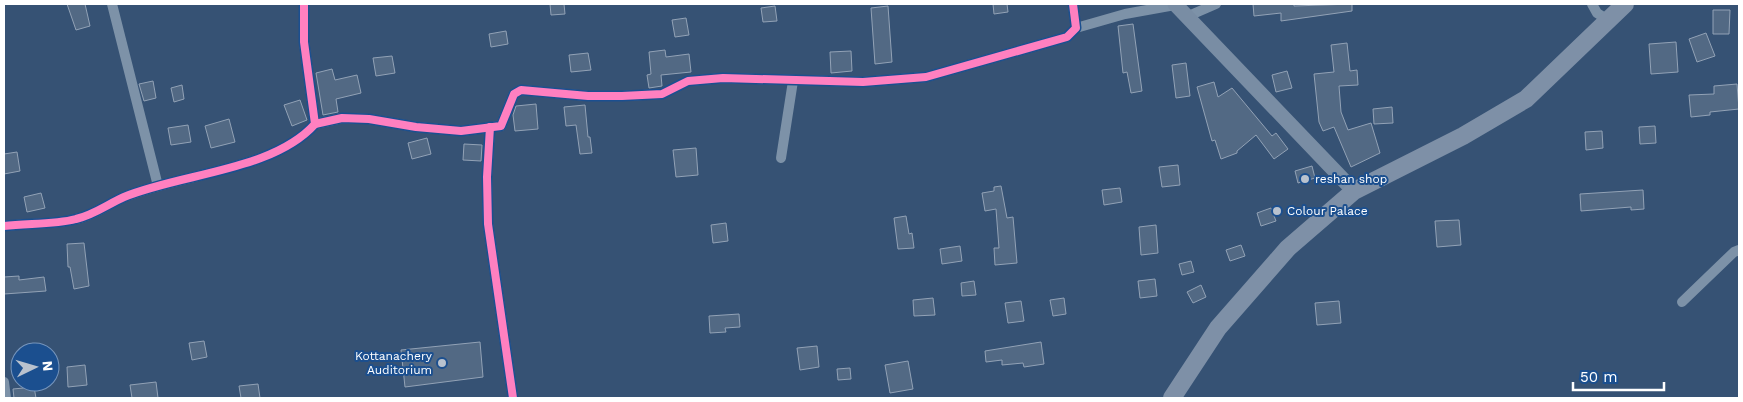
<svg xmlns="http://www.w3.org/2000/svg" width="1743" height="402" viewBox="0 0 1743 402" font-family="'Work Sans',sans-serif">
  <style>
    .building { fill: #526984; stroke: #92a2b6 }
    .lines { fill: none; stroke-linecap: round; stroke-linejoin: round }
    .minor { stroke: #7d92a8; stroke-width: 10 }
    .secondary { stroke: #798da4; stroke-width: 15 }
    .trunk { stroke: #7e90a7; stroke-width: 18 }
    .cycleway-casing { stroke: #1b4f8f; stroke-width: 11 }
    .cycleway { stroke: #ff80c0; stroke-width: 8 }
    .poi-dot { fill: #b9c2ce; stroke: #1b4f8f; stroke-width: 2 }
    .labels { text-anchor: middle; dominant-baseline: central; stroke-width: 4; stroke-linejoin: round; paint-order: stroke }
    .poi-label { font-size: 12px; fill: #fff; stroke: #1b4f8f; text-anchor: start }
  </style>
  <rect width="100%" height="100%" fill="#365274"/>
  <g class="building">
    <polygon points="67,4 85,4 90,26 76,30"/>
    <polygon points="550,4 564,4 565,14 551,15"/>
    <polygon points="993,4 1007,4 1008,12 994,14"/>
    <polygon points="1253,4 1294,4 1294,6 1352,4 1352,11 1281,21 1281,13 1254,16"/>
    <polygon points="775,6 777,21 763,22 761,8"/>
    <polygon points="888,6 892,62 875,64 871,8"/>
    <polygon points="1713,10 1730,10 1729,34 1713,34"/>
    <polygon points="686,18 689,35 675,37 672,20"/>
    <polygon points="1133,24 1142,91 1131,93 1127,72 1123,73 1118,26"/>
    <polygon points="506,31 508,44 491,47 489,34"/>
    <polygon points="1706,33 1715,56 1697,62 1689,39"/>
    <polygon points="1676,42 1678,72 1651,74 1649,44"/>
    <polygon points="1347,43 1350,71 1357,70 1358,85 1339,86 1341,112 1348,130 1371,123 1380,153 1351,167 1334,127 1323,131 1319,122 1314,74 1334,72 1331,45"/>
    <polygon points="665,50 666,57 689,54 691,72 661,75 662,86 649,88 647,75 651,74 649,52"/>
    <polygon points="851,51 852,71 831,73 830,52"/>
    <polygon points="588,53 591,70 571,72 569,55"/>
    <polygon points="392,56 395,73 376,76 373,58"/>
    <polygon points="1186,63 1190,96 1176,98 1172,65"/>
    <polygon points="332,69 335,80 357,75 361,93 336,99 338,112 323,115 316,73"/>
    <polygon points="1287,71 1292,88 1276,92 1272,75"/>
    <polygon points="153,81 156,98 144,101 139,84"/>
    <polygon points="1214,82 1218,97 1232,88 1272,136 1276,133 1288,149 1274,159 1256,135 1237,151 1237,153 1221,159 1215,140 1212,141 1197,87"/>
    <polygon points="1737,84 1739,109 1710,112 1710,115 1691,117 1689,95 1714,94 1714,86"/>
    <polygon points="182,85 184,99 174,102 171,88"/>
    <polygon points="300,100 307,120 292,126 284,105"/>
    <polygon points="536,104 538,129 515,131 513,115 516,106"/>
    <polygon points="585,105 588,137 590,137 592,153 580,154 576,125 566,126 564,107"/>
    <polygon points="1392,107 1393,123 1374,124 1373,109"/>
    <polygon points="229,119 235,142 211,148 205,126"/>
    <polygon points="188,125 191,142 171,145 168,128"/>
    <polygon points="1655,126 1656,143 1640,144 1639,127"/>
    <polygon points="1602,131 1603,148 1586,150 1585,132"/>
    <polygon points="427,138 431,154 412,159 408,143"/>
    <polygon points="464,144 482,145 481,161 463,160"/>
    <polygon points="696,148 698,175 676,177 673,150"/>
    <polygon points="17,152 20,171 4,174 4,154"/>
    <polygon points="1178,165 1180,185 1162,187 1159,167"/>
    <polygon points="1312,166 1315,178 1298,183 1295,171"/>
    <polygon points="1001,186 1007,218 1013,217 1017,263 995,265 994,248 999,248 996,209 985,211 982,193 994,191 994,187"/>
    <polygon points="1120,188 1122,202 1104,205 1102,190"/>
    <polygon points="1643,190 1644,209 1631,210 1631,207 1581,211 1580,194"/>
    <polygon points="41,193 45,208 27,212 24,197"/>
    <polygon points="1271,208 1276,221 1261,226 1257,213"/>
    <polygon points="906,216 909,234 912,233 914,248 898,249 894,218"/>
    <polygon points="1459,220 1461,245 1437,247 1435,221"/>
    <polygon points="726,223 728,241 713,243 711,225"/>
    <polygon points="1156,225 1158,253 1141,255 1139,227"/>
    <polygon points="84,243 89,286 74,289 70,267 68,267 67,244"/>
    <polygon points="1241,245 1245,256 1230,261 1226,250"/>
    <polygon points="960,246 962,261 942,264 940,249"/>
    <polygon points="1191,261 1194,272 1182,275 1179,264"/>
    <polygon points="19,276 19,280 44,277 46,291 4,294 4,277"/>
    <polygon points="1155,279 1157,296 1140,298 1138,281"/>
    <polygon points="974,281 976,295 962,296 961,283"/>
    <polygon points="1201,285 1206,297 1193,303 1187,292"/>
    <polygon points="933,298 935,315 914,316 913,300"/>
    <polygon points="1064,298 1066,314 1053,316 1050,300"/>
    <polygon points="1021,301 1024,321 1008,323 1005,303"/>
    <polygon points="1339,301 1341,323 1317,325 1315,303"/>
    <polygon points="739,314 740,327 725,328 726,332 710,333 709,316"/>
    <polygon points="204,341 207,357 192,360 189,343"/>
    <polygon points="480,342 483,377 405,387 401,350"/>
    <polygon points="1041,342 1044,364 1024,367 1023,363 1002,365 1002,360 986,362 985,351"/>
    <polygon points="817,346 819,367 800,370 797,348"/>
    <polygon points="908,361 913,389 890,393 885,365"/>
    <polygon points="85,365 87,385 68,387 67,367"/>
    <polygon points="850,368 851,379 838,380 837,369"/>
    <polygon points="156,382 158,398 132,398 130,385"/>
    <polygon points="258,384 260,398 241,398 239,386"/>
    <polygon points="34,387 36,398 14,398 13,389"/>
  </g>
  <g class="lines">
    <g class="minor">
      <polyline points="112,4 158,186"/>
      <polyline points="1592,4 1597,13 1608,20"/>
      <polyline points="1186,17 1216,4"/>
      <polyline points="1076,28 1125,14 1175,5"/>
      <polyline points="315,124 342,118 369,119 416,127 461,131 501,126 514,94 521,90 588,96 622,96 662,94 688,81 723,78 863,82 926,77 1067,37 1076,28 1073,4"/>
      <polyline points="490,127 487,177 488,224 513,398"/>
      <polyline points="781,158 793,81"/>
      <path d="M4,226C28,223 53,225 76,219C94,215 108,204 124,197C182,173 273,171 315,124L304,42V4"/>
      <polyline points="1682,302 1734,252 1739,250"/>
      <polyline points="4,382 6,398"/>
    </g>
    <polyline class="secondary" points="1175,4 1354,191"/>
    <polyline class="trunk" points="1172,398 1218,328 1288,248 1354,191 1463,136 1526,99 1625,4"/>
    <g class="cycleway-casing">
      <g id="cycleway">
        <polyline points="315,124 342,118 369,119 416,127 461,131 501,126 514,94 521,90 588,96 622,96 662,94 688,81 723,78 863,82 926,77 1067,37 1076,28 1073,4"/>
        <polyline points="490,127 487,177 488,224 513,398"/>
        <path d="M4,226C28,223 53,225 76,219C94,215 108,204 124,197C182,173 273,171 315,124L304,42V4"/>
      </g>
    </g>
    <use href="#cycleway" class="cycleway"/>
  </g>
  <g class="poi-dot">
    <circle cx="1305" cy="179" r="5"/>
    <circle cx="1277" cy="211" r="5"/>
    <circle cx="442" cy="363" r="5"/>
  </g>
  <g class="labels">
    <g class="poi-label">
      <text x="1315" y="179">reshan shop</text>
      <text x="1287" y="211">Colour Palace</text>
      <text x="432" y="356" text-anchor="end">Kottanachery<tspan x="432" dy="14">Auditorium</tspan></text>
    </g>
  </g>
  <rect width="1743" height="402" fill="none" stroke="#ffffff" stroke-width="10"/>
  <g transform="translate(35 367) rotate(85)"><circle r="24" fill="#1b4f8f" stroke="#7695bc"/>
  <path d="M0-4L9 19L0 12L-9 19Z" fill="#b9c2ce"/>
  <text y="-8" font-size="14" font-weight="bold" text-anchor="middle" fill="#ffffff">N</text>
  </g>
  <path d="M1573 382v8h91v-8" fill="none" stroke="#ffffff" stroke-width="2.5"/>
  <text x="1580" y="382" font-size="15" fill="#ffffff" stroke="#1b4f8f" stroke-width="4" paint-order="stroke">50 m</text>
</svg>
